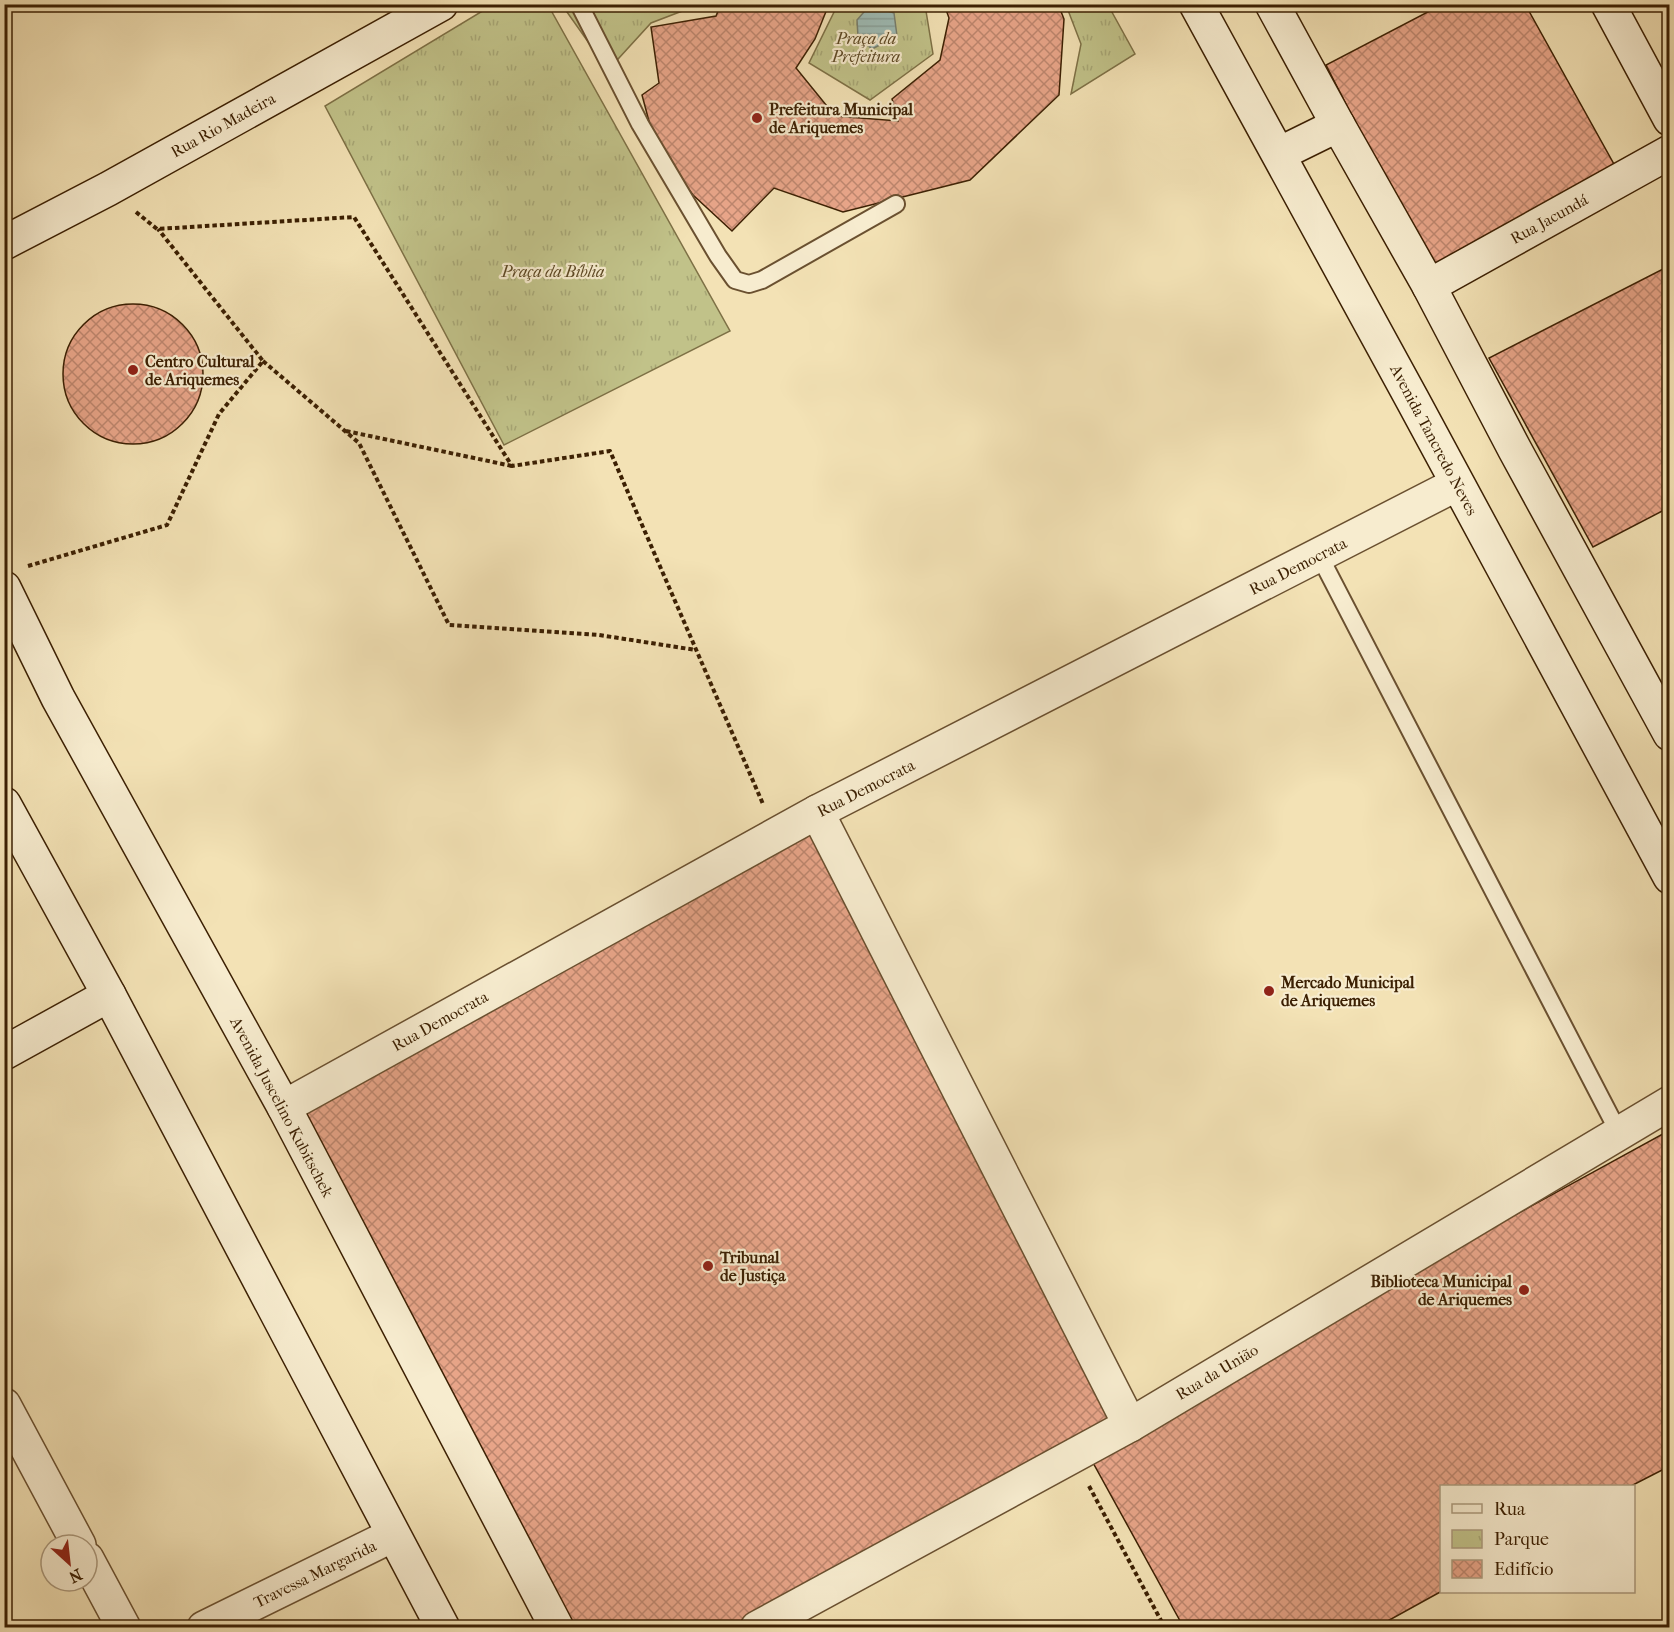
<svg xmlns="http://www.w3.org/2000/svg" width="1674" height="1632" viewBox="0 0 1674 1632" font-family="'IM FELL French Canon',serif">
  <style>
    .park { fill: url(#park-tufts); stroke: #7e7146; stroke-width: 1.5 }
    .water { fill: url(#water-rules); stroke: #777e6e; stroke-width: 1.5 }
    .building { fill: url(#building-cross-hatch); stroke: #3c2003; stroke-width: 1.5 }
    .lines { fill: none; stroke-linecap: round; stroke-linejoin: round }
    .lane-casing { stroke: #6a5030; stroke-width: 20 }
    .street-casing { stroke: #6a5030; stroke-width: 36 }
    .secondary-casing { stroke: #3c2003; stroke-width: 36 }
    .path { stroke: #3c2003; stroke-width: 4; stroke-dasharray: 4.5 3; stroke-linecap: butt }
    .lane { stroke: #f7eccf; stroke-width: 16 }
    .street { stroke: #f7eccf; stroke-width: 33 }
    .secondary { stroke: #f7eccf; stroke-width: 33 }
    .poi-dot { fill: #8f2418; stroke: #f7eccf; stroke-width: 2 }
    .labels { text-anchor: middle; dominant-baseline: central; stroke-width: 4.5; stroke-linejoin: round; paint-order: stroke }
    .park-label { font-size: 16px; font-style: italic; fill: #5d4824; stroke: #f7eccf }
    .poi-label { font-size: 16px; font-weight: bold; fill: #3c2003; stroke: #f7eccf; text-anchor: start }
    .street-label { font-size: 16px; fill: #3c2003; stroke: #f7eccf }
  </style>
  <defs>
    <pattern id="park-tufts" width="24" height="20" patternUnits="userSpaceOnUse" patternTransform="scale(1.5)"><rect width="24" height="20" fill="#c1c289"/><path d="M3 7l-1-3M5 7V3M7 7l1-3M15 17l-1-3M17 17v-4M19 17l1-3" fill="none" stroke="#a7a675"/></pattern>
    <pattern id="water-rules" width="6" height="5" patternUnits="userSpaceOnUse" patternTransform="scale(1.5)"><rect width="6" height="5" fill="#9ebcb6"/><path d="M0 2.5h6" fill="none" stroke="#89a19b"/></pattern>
    <pattern id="building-cross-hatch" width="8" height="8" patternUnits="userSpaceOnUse" patternTransform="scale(1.5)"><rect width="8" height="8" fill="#e8a589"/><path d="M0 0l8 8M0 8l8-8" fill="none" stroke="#bd866e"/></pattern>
  </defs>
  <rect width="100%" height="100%" fill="#f3e2b5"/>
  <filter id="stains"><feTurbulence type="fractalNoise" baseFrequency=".00333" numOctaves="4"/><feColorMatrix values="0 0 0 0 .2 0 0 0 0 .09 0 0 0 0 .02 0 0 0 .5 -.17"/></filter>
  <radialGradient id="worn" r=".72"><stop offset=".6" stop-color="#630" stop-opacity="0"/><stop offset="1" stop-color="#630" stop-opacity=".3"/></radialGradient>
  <g class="park">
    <polygon points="494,4 548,5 730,331 504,445 325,106"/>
    <polygon points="562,5 698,5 651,23 608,70"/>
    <polygon points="836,5 925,5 933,54 870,100 809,63 836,8"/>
    <polygon points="1066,5 1108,5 1135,54 1071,94 1081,44"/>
  </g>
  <polygon class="water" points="870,5 894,13 897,36 872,49 858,37 857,20"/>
  <g class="building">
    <polygon points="721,4 829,4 815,39 796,68 835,116 898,121 892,99 940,60 949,18 944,4 1058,4 1064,19 1059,95 970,180 843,212 774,188 732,231 693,195 655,144 642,95 659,83 651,27 716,16"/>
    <polygon points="1443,4 1525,4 1615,166 1430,269 1326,65"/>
    <polygon points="1665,268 1670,276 1670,507 1593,547 1489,358"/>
    <circle cx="133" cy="374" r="70"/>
    <polygon points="817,812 1130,1425 756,1628 559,1628 284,1107"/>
    <polygon points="1670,1130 1670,1466 1631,1486 1442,1486 1442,1591 1375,1628 1184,1628 1086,1450"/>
  </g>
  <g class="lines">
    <g class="lane-casing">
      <g id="lane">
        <polyline points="579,4 640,124 718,256 735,280 749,284 762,280 896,204"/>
        <polyline points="1319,555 1619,1133"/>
      </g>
    </g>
    <g class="street-casing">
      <g id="street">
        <polyline points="817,812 1130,1425"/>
        <polyline points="284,1107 817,812 1457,484"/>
        <polyline points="4,1405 79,1545"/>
        <polyline points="87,1559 124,1628"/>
        <polyline points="204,1628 393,1535"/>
        <polyline points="757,1628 1130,1425 1670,1103"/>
      </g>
    </g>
    <g class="secondary-casing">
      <g id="secondary">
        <polyline points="1196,4 1412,399 1670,877"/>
        <polyline points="1272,4 1338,125 1429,286 1515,450 1670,734"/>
        <polyline points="1608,4 1670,119"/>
        <polyline points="1279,154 1338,125"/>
        <polyline points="4,243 108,189 441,4"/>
        <polyline points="1429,286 1670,152"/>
        <polyline points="4,588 58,698 284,1107 557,1628"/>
        <polyline points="4,804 109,995 443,1628"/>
        <polyline points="4,1053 109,995"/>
      </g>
    </g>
    <g class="path">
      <polyline points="136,212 157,229 354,217 512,466 610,451 763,804"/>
      <polyline points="263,361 359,443 449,625 599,635 696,650"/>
      <polyline points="346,431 512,466"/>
      <polyline points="28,566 167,525 219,414 263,361 158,229"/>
      <polyline points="1089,1486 1165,1628"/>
    </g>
    <use href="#lane" class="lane"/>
    <use href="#street" class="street"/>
    <use href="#secondary" class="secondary"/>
  </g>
  <g class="poi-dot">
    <circle cx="757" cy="118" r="6"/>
    <circle cx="133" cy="370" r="6"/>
    <circle cx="1269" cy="991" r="6"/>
    <circle cx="708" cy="1266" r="6"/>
    <circle cx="1524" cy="1290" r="6"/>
  </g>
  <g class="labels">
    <g class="park-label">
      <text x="866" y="38">Praça da<tspan x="866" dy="18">Prefeitura</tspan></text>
      <text x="553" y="271">Praça da Bíblia</text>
    </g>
    <g class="poi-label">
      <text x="769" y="109">Prefeitura Municipal<tspan x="769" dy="18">de Ariquemes</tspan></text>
      <text x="145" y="361">Centro Cultural<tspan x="145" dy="18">de Ariquemes</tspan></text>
      <text x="1281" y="982">Mercado Municipal<tspan x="1281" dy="18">de Ariquemes</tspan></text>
      <text x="720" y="1257">Tribunal<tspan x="720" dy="18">de Justiça</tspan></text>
      <text x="1512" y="1281" text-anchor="end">Biblioteca Municipal<tspan x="1512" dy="18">de Ariquemes</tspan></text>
    </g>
    <g class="street-label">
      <text transform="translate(223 125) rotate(-29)">Rua Rio Madeira</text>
      <text transform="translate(1549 219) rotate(-29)">Rua Jacundá</text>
      <text transform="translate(1434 440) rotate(62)">Avenida Tancredo Neves</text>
      <text transform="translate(1298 566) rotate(-27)">Rua Democrata</text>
      <text transform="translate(866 788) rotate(-27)">Rua Democrata</text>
      <text transform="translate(440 1021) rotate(-29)">Rua Democrata</text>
      <text transform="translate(282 1107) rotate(62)">Avenida Juscelino Kubitschek</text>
      <text transform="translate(1217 1372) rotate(-31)">Rua da União</text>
      <text transform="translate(315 1574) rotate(-26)">Travessa Margarida</text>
    </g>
  </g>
  <rect width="1674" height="1632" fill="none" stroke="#f3e2b5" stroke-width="24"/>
  <rect x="6" y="6" width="1662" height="1620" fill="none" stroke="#3c2003" stroke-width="3"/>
  <rect x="12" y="12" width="1650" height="1608" fill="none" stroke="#3c2003" stroke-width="1.5"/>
  <rect x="1440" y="1485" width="195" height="108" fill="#f7eccf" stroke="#ac9a7d" stroke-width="1.5"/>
  <rect x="1452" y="1504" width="30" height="9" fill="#f7eccf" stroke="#ac9a7d" stroke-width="1.5"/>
  <text x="1494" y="1515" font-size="18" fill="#3c2003">Rua</text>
  <rect x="1452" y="1530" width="30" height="18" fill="url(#park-tufts)" stroke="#ac9a7d" stroke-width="1.5"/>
  <text x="1494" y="1545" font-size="18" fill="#3c2003">Parque</text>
  <rect x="1452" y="1560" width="30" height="18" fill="url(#building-cross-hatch)" stroke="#ac9a7d" stroke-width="1.5"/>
  <text x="1494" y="1575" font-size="18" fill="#3c2003">Edifício</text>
  <g transform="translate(69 1563) rotate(153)"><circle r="28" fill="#f7eccf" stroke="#ac9a7d" stroke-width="1.5"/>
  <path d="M0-4.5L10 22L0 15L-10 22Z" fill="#8f2418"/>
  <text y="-9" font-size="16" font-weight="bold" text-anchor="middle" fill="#3c2003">N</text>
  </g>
  <rect width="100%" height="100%" filter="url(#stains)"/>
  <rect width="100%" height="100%" fill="url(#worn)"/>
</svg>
